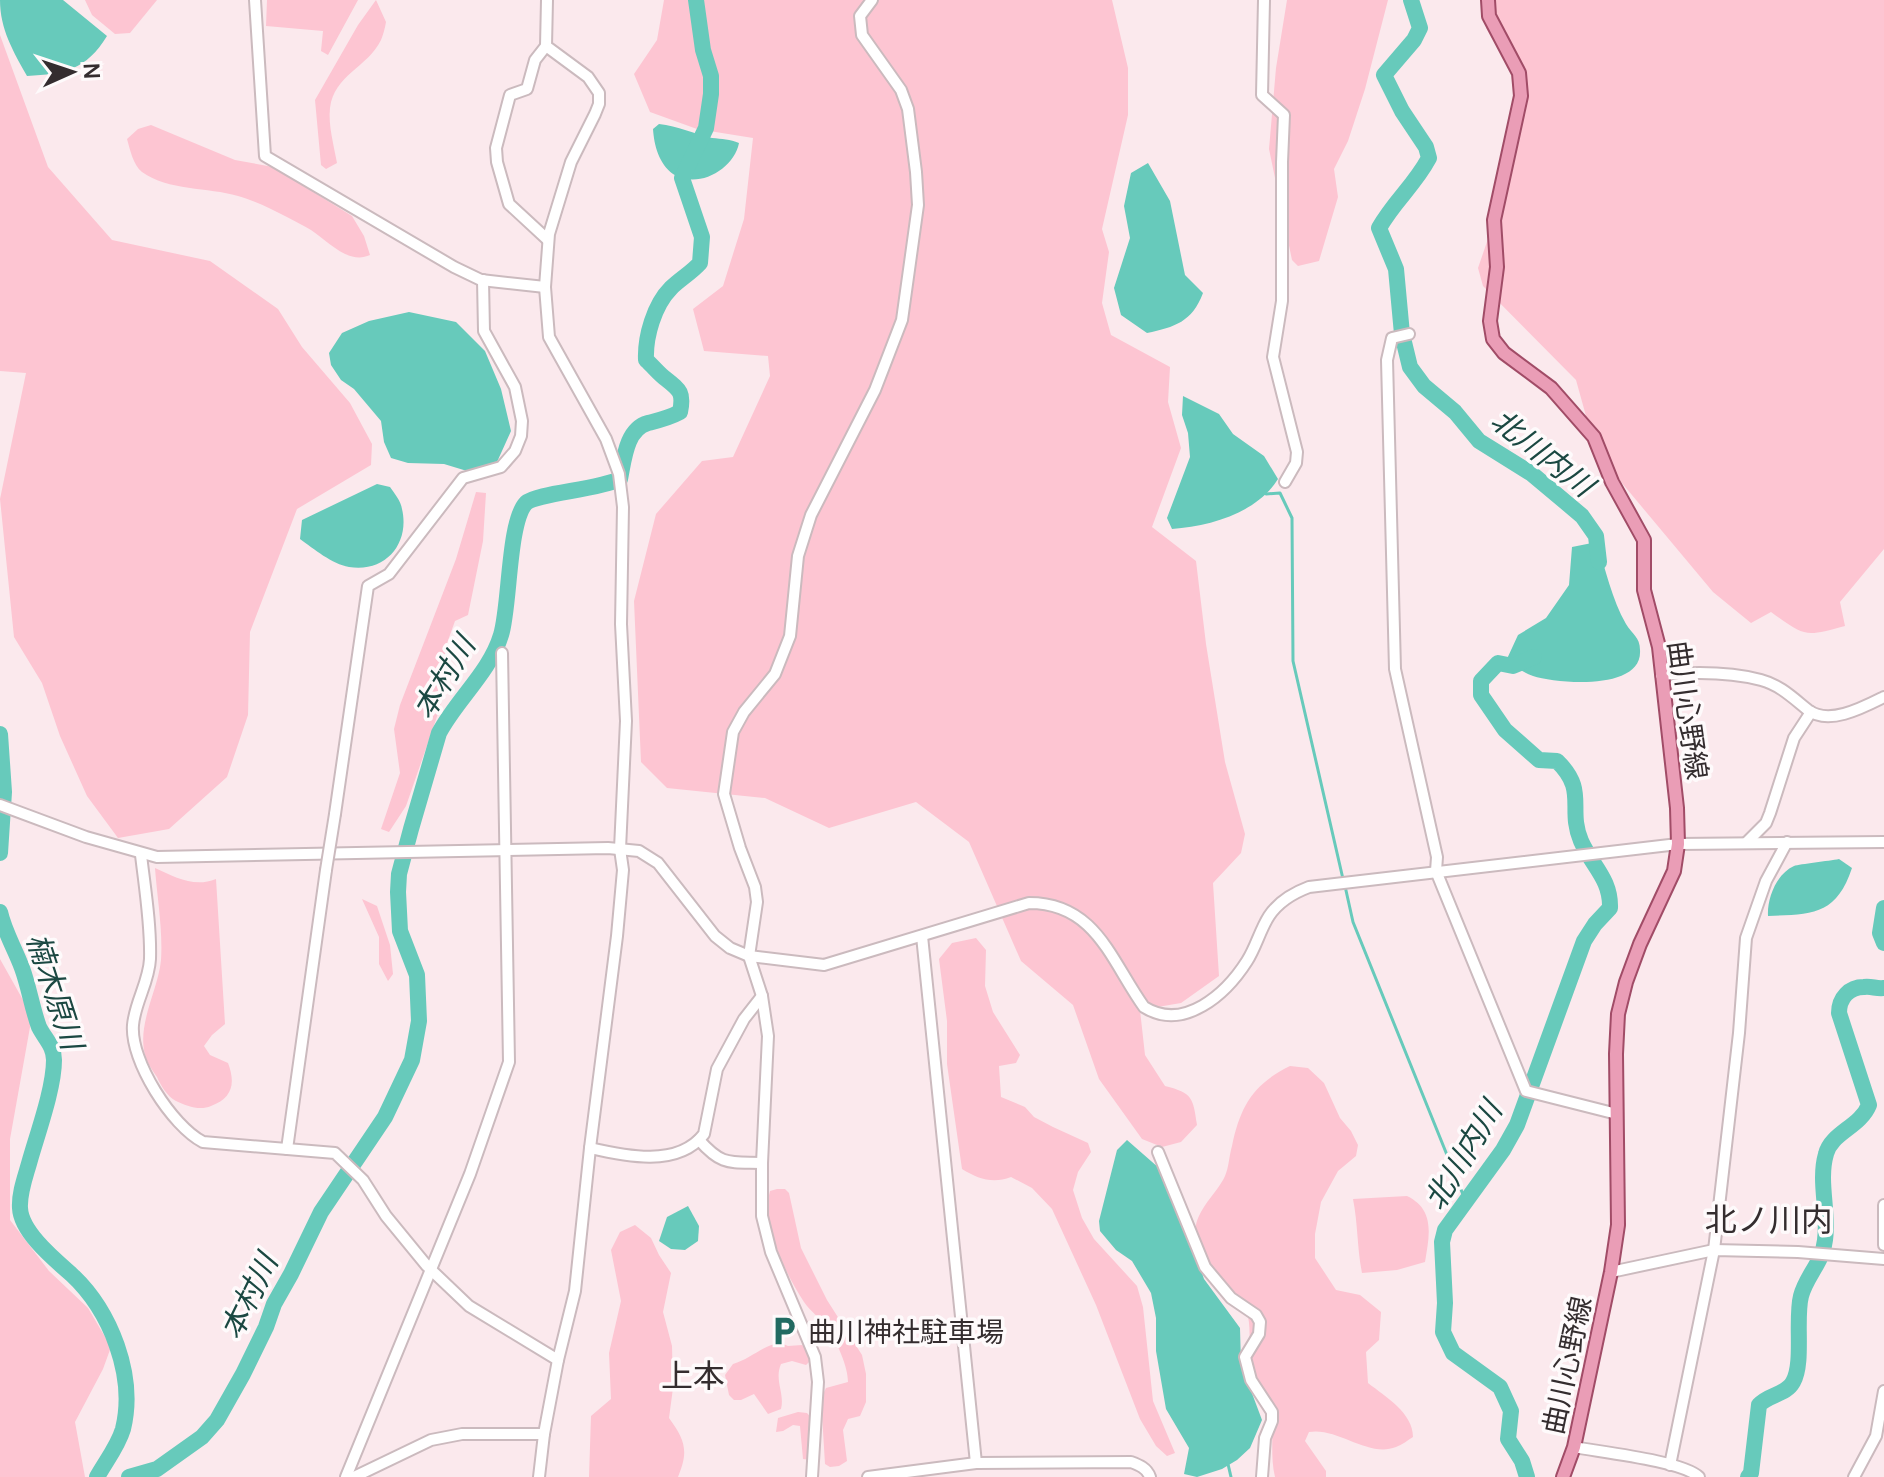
<svg xmlns="http://www.w3.org/2000/svg" width="1884" height="1477" viewBox="0 0 1884 1477" font-family="Manrope,'Noto Sans JP',sans-serif">
  <style>
    .green { fill: #fdc5d2 }
    .water { fill: #67cabb }
    .lines { fill: none; stroke-linecap: round; stroke-linejoin: round }
    .stream { stroke: #67cabb; stroke-width: 3 }
    .river { stroke: #67cabb; stroke-width: 16 }
    .minor-casing { stroke: #cbbabe; stroke-width: 14 }
    .major-casing { stroke: #a14c67; stroke-width: 16 }
    .minor { stroke: #fff; stroke-width: 10 }
    .major { stroke: #ea9db6; stroke-width: 12 }
    .minor-bridge-casing { stroke: #cbbabe; stroke-width: 14; stroke-linecap: butt }
    .minor-bridge { stroke: #fff; stroke-width: 10 }
    .labels { text-anchor: middle; dominant-baseline: central; stroke-width: 7; stroke-linejoin: round; paint-order: stroke }
    .street-label { font-size: 28px; fill: #342d2f; stroke: #fefafb }
    .poi-label { font-size: 28px; fill: #342d2f; stroke: #fefafb; text-anchor: start }
    .water-label { font-size: 30px; font-style: italic; fill: #1b4842; stroke: #fefafb }
    .quarter-label { font-size: 32px; fill: #342d2f; stroke: #fefafb }
  </style>
  <rect width="100%" height="100%" fill="#fbe9ed"/>
  <g class="green">
    <polygon points="85,0 157,0 130,33 115,34 92,15"/>
    <polygon points="267,0 358,0 328,55 321,51 323,31 266,26"/>
    <path d="M376,0L386,22C385,28 383,35 381,40C368,67 334,75 330,108C328,125 334,146 337,163L326,169L321,165L315,100L358,25Z"/>
    <path d="M664,0H1112L1128,68V115L1102,229L1109,252L1102,303L1111,335L1170,367L1168,402L1181,448L1152,527L1196,561L1206,644L1225,762L1245,834L1241,853L1213,883L1219,976L1181,1003L1140,1010L1145,1055L1165,1086C1193,1093 1193,1098 1197,1125L1181,1142L1162,1147L1142,1139L1099,1079L1073,1005L1021,961L969,842L916,802L829,828L765,798L667,788L641,762L634,601L656,514L702,461L733,457L770,376L768,356L704,351L693,309L723,286L744,219L753,138L697,129L650,112L634,74L657,40Z"/>
    <polygon points="1287,0 1388,0 1365,89 1348,141 1334,169 1338,197 1319,261 1298,266 1292,260 1269,149 1276,68"/>
    <path d="M1485,0H1884V549L1840,602L1845,626C1804,637 1806,637 1771,612L1751,623L1713,592L1596,452L1576,380L1483,286L1478,268L1514,163L1526,95L1486,28Z"/>
    <polygon points="0,35 48,167 112,240 210,261 278,309 302,347 350,403 372,444 371,465 297,509 250,632 248,715 227,777 169,829 118,838 87,796 60,736 42,683 14,637 0,499 26,373 0,371"/>
    <path d="M151,125L235,160L273,167L352,216L364,236L370,255C348,265 328,241 311,230C291,219 260,202 238,196C208,187 168,191 142,172C133,165 130,149 127,139L138,129Z"/>
    <polygon points="476,492 486,493 483,541 468,615 455,621 446,646 441,705 406,806 389,832 381,829 400,773 394,729 400,705 456,559"/>
    <path d="M155,868C175,877 194,888 216,879L225,1024L212,1035L204,1046L210,1055L228,1063C236,1084 232,1098 211,1106C200,1111 186,1106 176,1101C167,1096 161,1086 157,1077C153,1071 147,1063 145,1055C137,1023 158,991 161,960C163,930 157,897 155,868Z"/>
    <polygon points="362,899 377,906 390,945 393,974 388,981 379,964 379,937"/>
    <path d="M976,938L986,950L985,986L993,1012L1020,1055L1016,1063L999,1066L1001,1097L1025,1107L1034,1117L1053,1127L1088,1143L1091,1152L1078,1172L1073,1190L1082,1218L1094,1239L1137,1286L1143,1307L1153,1401L1175,1453L1167,1456L1156,1446L1140,1419L1096,1305L1052,1209L1032,1188L1011,1177C993,1184 978,1179 962,1169L947,1064V1021L939,959L952,943Z"/>
    <polygon points="0,959 32,1016 10,1139 10,1220 49,1271 88,1308 111,1347 103,1369 75,1422 85,1477 0,1477"/>
    <path d="M1290,1066L1308,1068L1324,1083L1340,1118L1351,1131L1358,1145L1356,1156L1338,1171L1321,1202L1315,1234V1258L1336,1290L1360,1295L1381,1312L1379,1340L1366,1352L1368,1383C1386,1397 1413,1413 1413,1437C1408,1440 1402,1445 1396,1447C1368,1458 1338,1427 1309,1432L1305,1441L1326,1471V1477H1275C1270,1457 1274,1437 1271,1416C1268,1397 1254,1379 1251,1359C1248,1343 1252,1325 1246,1310C1235,1284 1200,1265 1196,1235C1192,1213 1217,1194 1225,1176C1229,1167 1229,1156 1232,1146C1240,1107 1253,1084 1290,1066Z"/>
    <path d="M777,1189H785L789,1193L801,1248L827,1300L862,1355L866,1374V1402L860,1416L848,1419L843,1430L847,1461L839,1466L830,1467L825,1464L821,1398L826,1388L848,1382C848,1366 837,1343 829,1330C822,1320 811,1312 804,1302C786,1275 761,1223 770,1191Z"/>
    <path d="M1407,1196C1436,1210 1429,1237 1425,1262L1397,1270L1362,1273C1357,1248 1358,1224 1353,1199Z"/>
    <path d="M635,1225L651,1238L659,1255L671,1273L663,1312L672,1346L673,1388L669,1418C685,1440 689,1451 678,1477H589L591,1416L611,1399L609,1353L621,1301L611,1250L620,1232Z"/>
    <path d="M781,1343L788,1346L802,1345L809,1351L811,1360L806,1365L792,1361L781,1364C774,1380 785,1393 781,1409L768,1414L754,1394L741,1400H734L729,1395L725,1375L733,1364C751,1359 764,1344 781,1343Z"/>
    <polygon points="798,1412 807,1413 813,1420 811,1460 803,1459 800,1426 793,1425 783,1431 776,1432 778,1418"/>
  </g>
  <g class="water">
    <path d="M0,0H63L107,36C86,70 65,74 27,76C13,51 0,29 0,0Z"/>
    <path d="M659,124C678,126 694,134 712,138C722,139 730,139 739,143C734,169 698,190 673,174C659,164 654,145 653,129Z"/>
    <path d="M1148,163L1170,201L1185,275L1203,293C1192,322 1175,327 1147,333L1121,315L1114,288L1130,238L1124,206L1131,173Z"/>
    <polygon points="409,312 456,322 485,351 501,389 511,431 497,462 467,471 444,464 408,463 391,458 384,442 381,421 354,389 341,380 331,365 329,353 342,333 369,321"/>
    <path d="M1183,396L1219,414L1233,434L1264,456L1278,479C1257,513 1211,526 1172,529L1167,518L1190,457L1188,433L1182,415Z"/>
    <path d="M377,484L390,487C394,493 401,501 402,509C410,543 386,573 349,567C332,564 314,549 300,539L302,520Z"/>
    <path d="M1597,542C1605,568 1612,600 1626,624C1632,634 1640,637 1640,650C1643,691 1558,684 1533,676C1524,673 1515,666 1506,661L1518,635L1546,618L1569,585L1572,547Z"/>
    <path d="M1839,859L1852,868C1836,916 1812,914 1768,916C1767,899 1776,874 1794,866C1800,864 1829,861 1839,859Z"/>
    <polygon points="1127,1140 1159,1168 1188,1232 1204,1279 1240,1328 1241,1364 1262,1420 1250,1448 1237,1460 1222,1469 1197,1477 1184,1474 1189,1448 1166,1409 1156,1351 1156,1318 1151,1293 1132,1261 1116,1250 1100,1231 1099,1221 1117,1150"/>
    <polygon points="688,1206 699,1226 698,1241 685,1250 671,1249 659,1241 667,1217"/>
  </g>
  <g class="lines">
    <g class="stream">
      <polyline points="1266,494 1280,493 1292,518 1293,661 1343,879"/>
      <polyline points="1345,886 1353,922 1466,1202"/>
      <polyline points="1228,1464 1231,1477"/>
    </g>
    <g class="river">
      <path d="M1411,0L1420,28L1414,40L1384,75L1402,111L1426,147L1429,158C1414,186 1395,200 1379,228L1396,269L1402,334L1410,367L1424,386L1455,412L1479,441L1532,474L1582,516L1596,536L1599,562"/>
      <polyline points="0,734 4,792 0,853"/>
      <polyline points="1884,908 1880,933 1884,943"/>
      <path d="M0,912C4,931 15,949 22,968C29,987 32,1008 39,1027C45,1039 54,1046 54,1060C54,1088 38,1132 30,1160C26,1175 19,1192 20,1208C21,1232 54,1259 71,1274C111,1311 136,1376 123,1429C118,1446 106,1461 97,1477"/>
      <path d="M129,1477L157,1469L202,1437L217,1420L243,1374L266,1327L274,1304L291,1274L321,1212L385,1117L412,1060L419,1021L417,975L400,931L398,892L399,874L411,829L439,733C457,699 490,672 501,635C510,607 508,522 526,503C537,493 597,490 620,479C624,460 626,429 648,423C660,420 669,418 680,412C684,393 680,390 666,379C659,374 653,366 646,360C645,337 654,305 671,288C680,279 691,273 700,263L702,237L682,178L706,128L711,94V76L703,50L696,0"/>
      <path d="M1527,1477L1522,1461L1508,1439L1511,1411L1500,1387L1453,1353L1443,1332L1445,1303L1442,1242L1445,1230L1503,1150L1517,1125L1584,941L1595,924L1610,908C1611,879 1592,866 1581,841C1567,808 1588,791 1557,761L1539,760L1505,730L1481,695V681L1498,663L1513,666L1534,657"/>
      <path d="M1748,1477L1751,1473L1759,1405C1769,1394 1786,1395 1793,1382C1804,1363 1795,1319 1801,1296C1806,1276 1823,1262 1825,1240C1829,1212 1818,1181 1826,1154C1831,1133 1860,1127 1869,1105L1839,1013C1839,998 1849,987 1864,987C1872,986 1876,989 1884,988"/>
    </g>
    <g class="minor-casing">
      <g id="minor">
        <polyline points="255,0 265,156 454,267 481,280 545,287"/>
        <polyline points="1264,0 1262,95 1284,115 1282,162 1282,301 1273,357 1297,452 1296,463 1285,482"/>
        <polyline points="546,46 535,60 527,89 510,95 496,148 497,162 509,204 548,240"/>
        <polyline points="1409,334 1392,338 1387,360 1395,669 1437,857 1436,871 1526,1091 1617,1114"/>
        <path d="M1661,675C1693,672 1730,672 1761,680C1780,685 1793,698 1808,710C1829,726 1864,707 1884,697"/>
        <path d="M0,805L86,837L157,857L608,848L639,851L658,863L715,936L730,948L749,956L824,965L1029,903C1096,903 1111,961 1144,1007C1184,1032 1226,994 1247,961C1256,947 1260,930 1269,916C1279,901 1293,893 1309,887L1678,844L1884,842"/>
        <polyline points="335,814 368,586 389,574 463,478 501,467 515,451 521,436 522,421 515,387 484,331 483,280"/>
        <polyline points="1747,842 1766,823 1770,813 1794,738 1811,712"/>
        <path d="M141,855C145,889 151,925 150,959C149,982 135,1002 133,1025C130,1061 172,1126 203,1142L335,1153L363,1180L386,1216L427,1266L469,1306L558,1360"/>
        <polyline points="922,936 976,1463"/>
        <path d="M699,1140C722,1166 729,1162 762,1163"/>
        <path d="M590,1148C625,1156 678,1168 704,1134L717,1069L744,1019L762,996"/>
        <polyline points="287,1149 326,870"/>
        <polyline points="1158,1152 1205,1267 1231,1298 1256,1315 1260,1322 1259,1334 1245,1357 1251,1380 1272,1412 1272,1421 1265,1438 1262,1477"/>
        <polyline points="1884,1205 1884,1245"/>
        <polyline points="1611,1272 1714,1250 1798,1252 1884,1259"/>
        <path d="M1574,1447C1600,1452 1683,1461 1699,1477"/>
        <polyline points="1670,1465 1714,1250 1739,1033 1746,938 1766,881 1787,842"/>
        <polyline points="346,1477 470,1174 509,1062 502,653"/>
        <polyline points="354,1477 431,1440 462,1434 544,1434"/>
        <polyline points="539,1477 544,1434 558,1360 575,1291 590,1148 617,936 623,870 620,849 626,721 621,624 623,507 619,474 606,439 549,337 545,287 549,234 571,162 595,114 599,104 599,93 588,77 546,46 547,0"/>
        <polyline points="812,1477 818,1382 815,1357 771,1252 762,1216 762,1163 768,1036 762,996 749,956 757,902 755,887 740,848 724,794 733,732 744,712 775,674 790,636 798,556 811,515 875,390 902,320 918,205 916,172 908,109 901,90 862,35 860,16 872,0"/>
        <path d="M868,1477L976,1463L1131,1462C1139,1465 1147,1468 1150,1477"/>
        <polyline points="1854,1477 1876,1436 1884,1391"/>
      </g>
    </g>
    <g class="major-casing">
      <polyline id="major" points="1488,0 1489,16 1519,73 1521,96 1494,220 1497,267 1490,321 1493,339 1504,353 1551,388 1594,437 1612,482 1644,540 1644,590 1659,647 1677,808 1678,844 1674,871 1640,944 1626,982 1618,1014 1616,1054 1618,1225 1611,1272 1574,1447 1563,1477"/>
    </g>
    <use href="#minor" class="minor"/>
    <use href="#major" class="major"/>
    <g class="minor-bridge-casing">
      <polyline id="minor-bridge" points="326,870 335,814"/>
    </g>
    <use href="#minor-bridge" class="minor-bridge"/>
  </g>
  <defs>
    <g id="parking-bare" transform="scale(2.4)"><path d="M-3.5-5.5H1a3.5 3.5 0 0 1 0 7H-1V5.5H-3.5ZM-1-3.4V-.6H.8a1.4 1.4 0 0 0 0-2.8Z" fill="#226a61" stroke="#fefafb" stroke-width="2.5" paint-order="stroke"/></g>
  </defs>
  <g fill-rule="evenodd">
    <use href="#parking-bare" x="784" y="1331"/>
  </g>
  <g class="labels">
    <g class="street-label">
      <text transform="translate(1689 710) rotate(82)">曲川心野線</text>
      <text transform="translate(1566 1365) rotate(-78)">曲川心野線</text>
    </g>
    <g class="poi-label">
      <text x="808" y="1331">曲川神社駐車場</text>
    </g>
    <g class="water-label">
      <text transform="translate(1543 452) rotate(38)">北川内川</text>
      <text transform="translate(443 677) rotate(-59)">本村川</text>
      <text transform="translate(56 991) rotate(72)">楠木原川</text>
      <text transform="translate(1462 1155) rotate(-59)">北川内川</text>
      <text transform="translate(248 1296) rotate(-64)">本村川</text>
    </g>
    <g class="quarter-label">
      <text x="1769" y="1219">北ノ川内</text>
      <text x="693" y="1375">上本</text>
    </g>
  </g>
  <g transform="translate(72 72) rotate(87)" stroke="#fefafb" stroke-width="6" paint-order="stroke">
  <path d="M0-6L14 30L0 20L-14 30Z" fill="#342d2f"/>
  <text y="-12" font-size="22" font-weight="bold" text-anchor="middle" fill="#342d2f">N</text>
  </g>
</svg>
